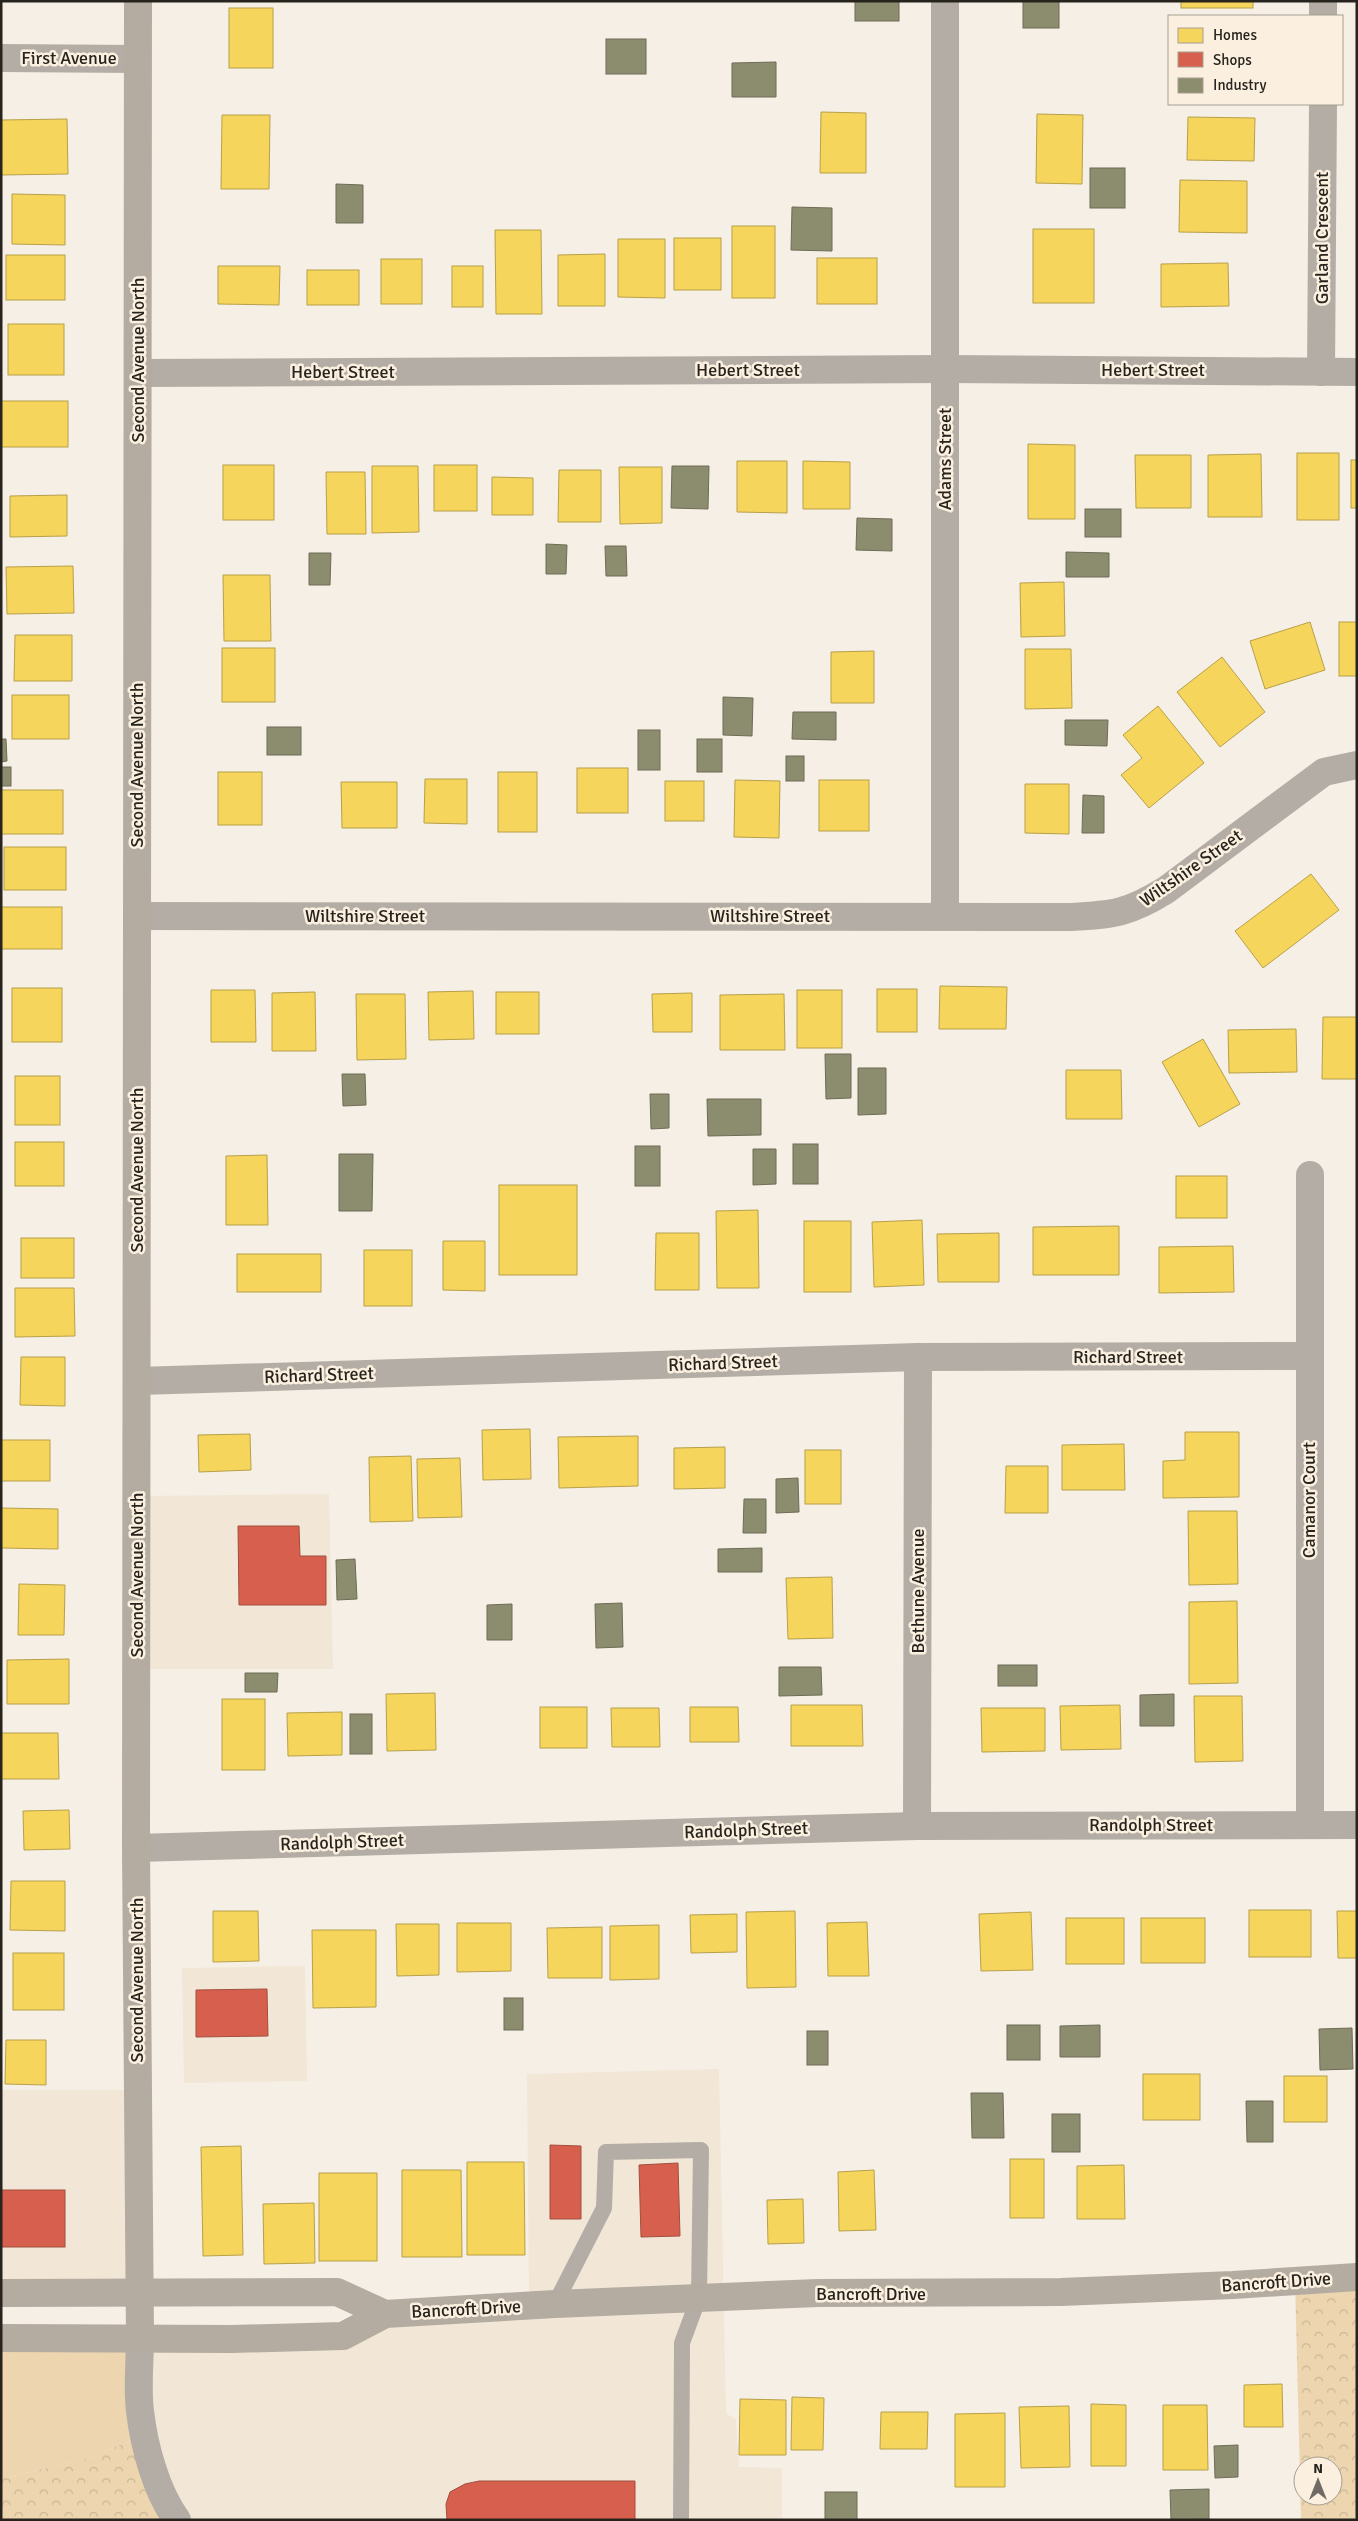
<svg xmlns="http://www.w3.org/2000/svg" width="1358" height="2521" viewBox="0 0 1358 2521" font-family="Signika,sans-serif">
  <style>
    .built { fill: #f2e7d6 }
    .green { fill: #ecd5af }
    .forest { fill: url(#forest-crowns); fill-rule: evenodd }
    .homes { fill: #f6d55c; stroke: #b8a049 }
    .shops { fill: #d6604d; stroke: #a24e3f }
    .industry { fill: #8c8c6e; stroke: #6e6c56 }
    .lines { fill: none; stroke-linecap: round; stroke-linejoin: round }
    .service { stroke: #b4ada5; stroke-width: 16 }
    .minor { stroke: #b4ada5; stroke-width: 28 }
    .tertiary { stroke: #b4ada5; stroke-width: 28 }
    .secondary { stroke: #b4aba1; stroke-width: 28 }
    .labels { text-anchor: middle; dominant-baseline: central; stroke-width: 5; stroke-linejoin: round; paint-order: stroke }
    .street-label { font-size: 18px; fill: #27231d; stroke: #fbf0e0 }
  </style>
  <defs>
    <pattern id="forest-crowns" width="20" height="18" patternUnits="userSpaceOnUse" patternTransform="scale(1.25)"><rect width="20" height="18" fill="#ecd5af"/><path d="M2 6a3 3 0 1 1 6 0M12 15a3 3 0 1 1 6 0" fill="none" stroke="#cab796"/></pattern>
  </defs>
  <rect width="100%" height="100%" fill="#f5efe6"/>
  <g class="built">
    <polygon points="329,1494 333,1669 141,1669 141,1496"/>
    <polygon points="305,1966 307,2081 184,2083 182,1968"/>
    <polygon points="719,2069 726,2413 736,2420 739,2467 782,2468 782,2520 174,2520 137,2341 344,2338 386,2311 529,2303 527,2074"/>
    <polygon points="1,2090 136,2090 138,2289 1,2290"/>
  </g>
  <polygon class="green" points="1,2341 137,2341 142,2436 91,2457 1,2479"/>
  <g class="forest">
    <path d="M1357,2275V2520H1301L1295,2279ZM1303,2466H1333V2496H1303Z"/>
    <polygon points="142,2436 174,2520 1,2520 1,2479 91,2457"/>
  </g>
  <g class="homes">
    <rect x="1181" y="1" width="72" height="7"/>
    <rect x="229" y="8" width="44" height="60"/>
    <polygon points="821,112 866,113 866,173 820,173"/>
    <polygon points="1037,114 1083,115 1082,184 1036,183"/>
    <polygon points="222,115 270,115 269,189 221,189"/>
    <polygon points="1188,117 1255,118 1254,161 1187,160"/>
    <polygon points="67,119 68,174 1,175 1,120"/>
    <polygon points="1180,180 1247,181 1247,233 1179,232"/>
    <polygon points="12,194 65,195 65,245 12,244"/>
    <rect x="732" y="226" width="43" height="72"/>
    <rect x="1033" y="229" width="61" height="74"/>
    <polygon points="495,230 541,230 542,314 496,314"/>
    <rect x="674" y="238" width="47" height="52"/>
    <polygon points="618,239 665,239 665,298 618,297"/>
    <polygon points="605,254 605,306 558,306 558,255"/>
    <rect x="6" y="255" width="59" height="45"/>
    <rect x="817" y="258" width="60" height="46"/>
    <rect x="381" y="259" width="41" height="45"/>
    <polygon points="1228,263 1229,306 1161,307 1161,264"/>
    <polygon points="218,266 280,266 279,305 218,304"/>
    <rect x="452" y="266" width="31" height="41"/>
    <rect x="307" y="270" width="52" height="35"/>
    <rect x="8" y="324" width="56" height="51"/>
    <rect x="1" y="401" width="67" height="46"/>
    <polygon points="1028,444 1075,445 1075,519 1028,519"/>
    <rect x="1297" y="453" width="42" height="67"/>
    <polygon points="1261,454 1262,517 1208,517 1208,455"/>
    <polygon points="1135,455 1191,455 1191,508 1136,508"/>
    <rect x="1351" y="460" width="6" height="48"/>
    <polygon points="737,461 787,461 787,513 737,512"/>
    <polygon points="803,461 850,462 850,509 803,509"/>
    <rect x="223" y="465" width="51" height="55"/>
    <rect x="434" y="465" width="43" height="46"/>
    <polygon points="372,466 418,466 419,532 372,533"/>
    <polygon points="619,467 662,467 662,523 620,524"/>
    <polygon points="559,470 601,470 601,522 558,522"/>
    <polygon points="326,472 365,472 366,534 327,534"/>
    <polygon points="492,477 533,478 533,515 492,515"/>
    <polygon points="67,495 67,536 10,537 10,496"/>
    <polygon points="73,566 74,613 7,614 6,567"/>
    <polygon points="223,575 270,575 271,641 224,641"/>
    <polygon points="1064,582 1065,636 1021,637 1020,583"/>
    <polygon points="1310,622 1325,670 1265,689 1250,641"/>
    <rect x="1339" y="622" width="18" height="54"/>
    <polygon points="15,635 72,635 72,681 14,681"/>
    <rect x="222" y="648" width="53" height="54"/>
    <polygon points="1025,649 1071,649 1072,708 1025,709"/>
    <polygon points="874,651 874,703 831,703 831,652"/>
    <polygon points="1222,657 1265,712 1220,747 1177,692"/>
    <rect x="12" y="695" width="57" height="44"/>
    <polygon points="1158,706 1204,763 1149,808 1121,775 1142,758 1123,735"/>
    <rect x="577" y="768" width="51" height="45"/>
    <rect x="218" y="772" width="44" height="53"/>
    <rect x="498" y="772" width="39" height="60"/>
    <polygon points="425,779 467,779 467,824 424,823"/>
    <polygon points="735,780 780,781 779,838 734,837"/>
    <rect x="819" y="780" width="50" height="51"/>
    <rect x="665" y="781" width="39" height="40"/>
    <polygon points="341,782 397,782 397,828 342,828"/>
    <polygon points="1025,784 1069,784 1069,834 1025,833"/>
    <rect x="1" y="790" width="62" height="44"/>
    <rect x="4" y="847" width="62" height="43"/>
    <polygon points="1311,874 1339,910 1263,968 1235,931"/>
    <rect x="1" y="907" width="61" height="42"/>
    <polygon points="940,986 1007,987 1006,1029 939,1029"/>
    <rect x="12" y="988" width="50" height="54"/>
    <rect x="877" y="989" width="40" height="43"/>
    <polygon points="211,990 255,990 256,1042 211,1042"/>
    <rect x="797" y="990" width="45" height="58"/>
    <polygon points="473,991 474,1039 429,1040 428,992"/>
    <polygon points="315,992 316,1051 272,1051 272,993"/>
    <rect x="496" y="992" width="43" height="42"/>
    <polygon points="692,993 692,1032 653,1032 652,994"/>
    <polygon points="356,994 405,994 406,1059 357,1060"/>
    <polygon points="784,994 785,1050 720,1050 720,995"/>
    <polygon points="1323,1017 1357,1017 1357,1079 1322,1079"/>
    <polygon points="1296,1029 1297,1072 1229,1073 1228,1030"/>
    <polygon points="1203,1039 1240,1104 1199,1127 1162,1062"/>
    <polygon points="1066,1070 1121,1070 1122,1119 1066,1119"/>
    <rect x="15" y="1076" width="45" height="49"/>
    <rect x="15" y="1142" width="49" height="44"/>
    <polygon points="267,1155 268,1225 226,1225 226,1156"/>
    <rect x="1176" y="1176" width="51" height="42"/>
    <rect x="499" y="1185" width="78" height="90"/>
    <polygon points="758,1210 759,1288 717,1288 716,1211"/>
    <polygon points="922,1220 924,1285 874,1287 872,1222"/>
    <rect x="804" y="1221" width="47" height="71"/>
    <polygon points="1119,1226 1119,1275 1033,1275 1033,1227"/>
    <polygon points="656,1233 699,1233 699,1290 655,1290"/>
    <polygon points="999,1233 999,1282 938,1282 937,1234"/>
    <rect x="21" y="1238" width="53" height="40"/>
    <polygon points="443,1241 485,1241 485,1291 443,1290"/>
    <polygon points="1233,1246 1234,1292 1159,1293 1159,1247"/>
    <rect x="364" y="1250" width="48" height="56"/>
    <rect x="237" y="1254" width="84" height="38"/>
    <polygon points="15,1288 74,1288 75,1336 15,1337"/>
    <polygon points="21,1357 65,1357 65,1406 20,1405"/>
    <polygon points="530,1429 531,1479 483,1480 482,1430"/>
    <polygon points="1185,1432 1239,1432 1239,1497 1163,1498 1163,1461 1185,1460"/>
    <polygon points="250,1434 251,1470 199,1472 198,1435"/>
    <polygon points="638,1436 638,1486 559,1488 558,1437"/>
    <rect x="1" y="1440" width="49" height="41"/>
    <polygon points="1124,1444 1125,1490 1062,1490 1062,1445"/>
    <polygon points="725,1447 725,1488 674,1489 674,1448"/>
    <rect x="805" y="1450" width="36" height="54"/>
    <polygon points="411,1456 413,1521 370,1522 369,1457"/>
    <polygon points="460,1458 462,1517 418,1518 417,1459"/>
    <polygon points="1006,1466 1048,1466 1048,1513 1005,1513"/>
    <polygon points="1,1508 58,1509 58,1549 1,1548"/>
    <polygon points="1188,1511 1237,1511 1238,1584 1189,1585"/>
    <polygon points="832,1577 833,1638 788,1639 786,1578"/>
    <polygon points="19,1584 65,1585 64,1635 18,1635"/>
    <polygon points="1237,1601 1238,1683 1189,1684 1189,1602"/>
    <polygon points="69,1659 69,1704 7,1704 7,1660"/>
    <polygon points="435,1693 436,1750 387,1751 386,1694"/>
    <polygon points="1194,1696 1242,1696 1243,1761 1195,1762"/>
    <rect x="222" y="1699" width="43" height="71"/>
    <polygon points="791,1705 862,1705 863,1746 791,1746"/>
    <polygon points="1120,1705 1121,1749 1061,1750 1060,1706"/>
    <rect x="540" y="1707" width="47" height="41"/>
    <polygon points="690,1707 738,1707 739,1742 690,1742"/>
    <polygon points="611,1708 659,1708 660,1747 612,1747"/>
    <polygon points="981,1708 1045,1708 1045,1751 982,1752"/>
    <polygon points="342,1712 342,1755 288,1756 287,1713"/>
    <polygon points="1,1733 58,1733 59,1779 1,1779"/>
    <polygon points="69,1810 70,1849 24,1850 23,1811"/>
    <polygon points="11,1881 65,1881 65,1931 10,1930"/>
    <rect x="1249" y="1910" width="62" height="47"/>
    <polygon points="213,1911 258,1911 259,1961 213,1962"/>
    <polygon points="795,1911 796,1987 747,1988 746,1912"/>
    <polygon points="1337,1911 1357,1911 1357,1958 1338,1958"/>
    <polygon points="1031,1912 1033,1970 981,1971 979,1914"/>
    <polygon points="737,1914 737,1952 691,1953 690,1915"/>
    <rect x="1066" y="1918" width="58" height="46"/>
    <rect x="1141" y="1918" width="64" height="45"/>
    <polygon points="867,1922 869,1976 828,1976 827,1923"/>
    <polygon points="457,1923 511,1923 511,1971 457,1972"/>
    <polygon points="396,1924 439,1924 439,1975 397,1976"/>
    <polygon points="659,1925 659,1979 610,1980 610,1926"/>
    <polygon points="602,1927 602,1978 548,1978 547,1928"/>
    <polygon points="312,1930 376,1930 376,2007 313,2008"/>
    <rect x="13" y="1953" width="51" height="57"/>
    <polygon points="6,2040 46,2040 46,2085 5,2084"/>
    <rect x="1143" y="2074" width="57" height="46"/>
    <rect x="1284" y="2076" width="43" height="46"/>
    <polygon points="241,2146 243,2255 203,2256 201,2147"/>
    <rect x="1010" y="2159" width="34" height="59"/>
    <polygon points="467,2162 524,2162 525,2255 467,2255"/>
    <polygon points="1124,2165 1125,2219 1077,2219 1077,2166"/>
    <polygon points="402,2170 461,2170 462,2257 402,2257"/>
    <polygon points="874,2170 876,2230 839,2231 838,2172"/>
    <rect x="319" y="2173" width="58" height="88"/>
    <polygon points="803,2199 804,2243 768,2244 767,2200"/>
    <polygon points="314,2203 315,2263 264,2264 263,2204"/>
    <polygon points="1282,2384 1283,2427 1244,2427 1244,2385"/>
    <polygon points="792,2397 824,2398 823,2450 791,2450"/>
    <polygon points="740,2399 786,2400 786,2455 739,2455"/>
    <polygon points="1091,2404 1126,2405 1126,2466 1091,2466"/>
    <polygon points="1163,2405 1207,2405 1208,2470 1163,2470"/>
    <polygon points="1069,2406 1070,2467 1021,2468 1019,2407"/>
    <polygon points="881,2412 928,2412 927,2449 880,2449"/>
    <polygon points="1005,2413 1005,2487 955,2487 955,2414"/>
  </g>
  <g class="shops">
    <polygon points="238,1526 299,1526 300,1556 326,1556 326,1605 239,1605"/>
    <polygon points="267,1989 268,2036 196,2037 196,1990"/>
    <polygon points="550,2145 581,2146 581,2219 550,2219"/>
    <polygon points="678,2163 680,2236 641,2237 639,2165"/>
    <rect x="1" y="2190" width="64" height="57"/>
    <polygon points="479,2481 635,2481 635,2520 447,2520 446,2504 450,2492 465,2484"/>
  </g>
  <g class="industry">
    <rect x="855" y="1" width="44" height="20"/>
    <rect x="1023" y="1" width="36" height="27"/>
    <rect x="606" y="39" width="40" height="35"/>
    <polygon points="776,62 776,97 732,97 732,63"/>
    <rect x="1090" y="168" width="35" height="40"/>
    <polygon points="336,184 363,185 363,223 336,223"/>
    <polygon points="792,207 832,208 832,251 791,250"/>
    <polygon points="672,466 709,466 708,509 671,508"/>
    <rect x="1085" y="509" width="36" height="28"/>
    <polygon points="857,518 892,519 892,551 856,550"/>
    <polygon points="546,544 567,545 566,574 546,574"/>
    <polygon points="605,546 626,546 627,576 606,576"/>
    <polygon points="1066,552 1109,553 1109,577 1066,577"/>
    <polygon points="309,553 331,553 330,585 309,585"/>
    <polygon points="723,697 753,698 752,736 723,735"/>
    <polygon points="793,712 836,712 836,740 792,739"/>
    <polygon points="1065,720 1108,720 1107,746 1065,745"/>
    <rect x="267" y="727" width="34" height="28"/>
    <rect x="638" y="730" width="22" height="40"/>
    <polygon points="1,739 6,739 7,761 1,762"/>
    <rect x="697" y="739" width="25" height="33"/>
    <rect x="786" y="756" width="18" height="25"/>
    <rect x="1" y="767" width="10" height="19"/>
    <polygon points="1083,795 1104,796 1104,833 1082,833"/>
    <polygon points="825,1054 851,1054 851,1098 826,1099"/>
    <polygon points="858,1068 886,1068 886,1114 858,1115"/>
    <polygon points="342,1074 365,1074 366,1105 343,1106"/>
    <polygon points="650,1094 669,1094 669,1128 651,1129"/>
    <polygon points="707,1099 761,1099 761,1135 708,1136"/>
    <rect x="793" y="1144" width="25" height="40"/>
    <rect x="635" y="1146" width="25" height="40"/>
    <polygon points="753,1149 776,1149 776,1184 753,1185"/>
    <polygon points="339,1154 373,1154 372,1211 339,1211"/>
    <polygon points="798,1478 799,1512 776,1513 776,1479"/>
    <polygon points="744,1499 766,1499 766,1533 743,1533"/>
    <polygon points="762,1548 762,1572 718,1572 718,1549"/>
    <polygon points="355,1559 357,1599 337,1600 336,1560"/>
    <polygon points="622,1603 623,1647 596,1648 595,1604"/>
    <polygon points="512,1604 512,1640 487,1640 487,1605"/>
    <rect x="998" y="1665" width="39" height="21"/>
    <polygon points="779,1667 821,1667 822,1695 779,1696"/>
    <polygon points="245,1673 278,1673 277,1692 245,1692"/>
    <polygon points="1174,1694 1174,1726 1140,1726 1140,1695"/>
    <rect x="350" y="1714" width="22" height="40"/>
    <rect x="504" y="1998" width="19" height="32"/>
    <rect x="1007" y="2025" width="33" height="35"/>
    <polygon points="1100,2025 1100,2057 1060,2057 1060,2026"/>
    <polygon points="1352,2028 1353,2069 1320,2070 1319,2029"/>
    <rect x="807" y="2031" width="21" height="34"/>
    <polygon points="971,2093 1003,2093 1004,2138 972,2138"/>
    <polygon points="1246,2101 1273,2101 1273,2142 1247,2142"/>
    <rect x="1052" y="2114" width="28" height="38"/>
    <polygon points="1238,2445 1238,2477 1215,2478 1214,2446"/>
    <polygon points="1209,2489 1209,2519 1171,2520 1170,2490"/>
    <rect x="825" y="2492" width="32" height="28"/>
  </g>
  <g class="lines">
    <polyline class="service" points="555,2304 604,2208 606,2152 701,2150 699,2297 682,2343 681,2520"/>
    <g class="minor">
      <polyline points="945,1 945,916"/>
      <polyline points="1323,16 1323,1"/>
      <polyline points="1,58 137,59"/>
      <polyline points="1321,372 1323,104"/>
      <polyline points="138,373 945,369 1357,372"/>
      <path d="M137,916L1071,917C1113,915 1129,913 1166,890L1324,772L1357,765"/>
      <polyline points="138,1381 918,1357 1309,1356"/>
      <polyline points="1310,1825 1310,1175"/>
      <polyline points="917,1826 918,1357"/>
      <polyline points="136,1848 917,1826 1357,1825"/>
    </g>
    <path class="tertiary" d="M140,2338C140,2362 137,2388 140,2411C144,2446 156,2491 177,2520"/>
    <g class="secondary">
      <polyline points="138,1 136,1848 140,2338"/>
      <polyline points="1,2293 337,2292 385,2314"/>
      <polyline points="1,2338 232,2339 343,2336 385,2314 555,2304 818,2293 1061,2292 1233,2285 1357,2277"/>
    </g>
  </g>
  <g class="labels">
    <g class="street-label">
      <text x="69" y="58">First Avenue</text>
      <text transform="translate(1322 238) rotate(-90)">Garland Crescent</text>
      <text transform="translate(138 360) rotate(-90)">Second Avenue North</text>
      <text x="748" y="370">Hebert Street</text>
      <text x="1153" y="370">Hebert Street</text>
      <text x="343" y="372">Hebert Street</text>
      <text transform="translate(945 459) rotate(-90)">Adams Street</text>
      <text transform="translate(137 765) rotate(-90)">Second Avenue North</text>
      <text transform="translate(1191 868) rotate(-35)">Wiltshire Street</text>
      <text x="365" y="916">Wiltshire Street</text>
      <text x="770" y="916">Wiltshire Street</text>
      <text transform="translate(137 1170) rotate(-90)">Second Avenue North</text>
      <text x="1128" y="1357">Richard Street</text>
      <text transform="translate(723 1363) rotate(-2)">Richard Street</text>
      <text transform="translate(319 1375) rotate(-2)">Richard Street</text>
      <text transform="translate(1309 1500) rotate(-90)">Camanor Court</text>
      <text transform="translate(137 1575) rotate(-90)">Second Avenue North</text>
      <text transform="translate(918 1591) rotate(-90)">Bethune Avenue</text>
      <text x="1151" y="1825">Randolph Street</text>
      <text transform="translate(746 1830) rotate(-2)">Randolph Street</text>
      <text transform="translate(342 1842) rotate(-2)">Randolph Street</text>
      <text transform="translate(137 1980) rotate(-90)">Second Avenue North</text>
      <text transform="translate(1276 2282) rotate(-4)">Bancroft Drive</text>
      <text x="871" y="2294">Bancroft Drive</text>
      <text transform="translate(466 2309) rotate(-3)">Bancroft Drive</text>
    </g>
  </g>
  <rect width="1358" height="2521" fill="none" stroke="#27231d" stroke-width="5"/>
  <rect x="1168" y="15" width="175" height="90" fill="#fbf0e0" stroke="#a69e92"/>
  <rect x="1178" y="28" width="25" height="15" fill="#f6d55c" stroke="#a69e92"/>
  <text x="1213" y="40" font-size="15" fill="#27231d">Homes</text>
  <rect x="1178" y="52" width="25" height="15" fill="#d6604d" stroke="#a69e92"/>
  <text x="1213" y="65" font-size="15" fill="#27231d">Shops</text>
  <rect x="1178" y="78" width="25" height="15" fill="#8c8c6e" stroke="#a69e92"/>
  <text x="1213" y="90" font-size="15" fill="#27231d">Industry</text>
  <g transform="translate(1318 2481)"><circle r="24" fill="#fbf0e0" stroke="#a69e92"/>
  <path d="M0-4L9 19L0 12L-9 19Z" fill="#6f6a63"/>
  <text y="-8" font-size="14" font-weight="bold" text-anchor="middle" fill="#27231d">N</text>
  </g>
</svg>
